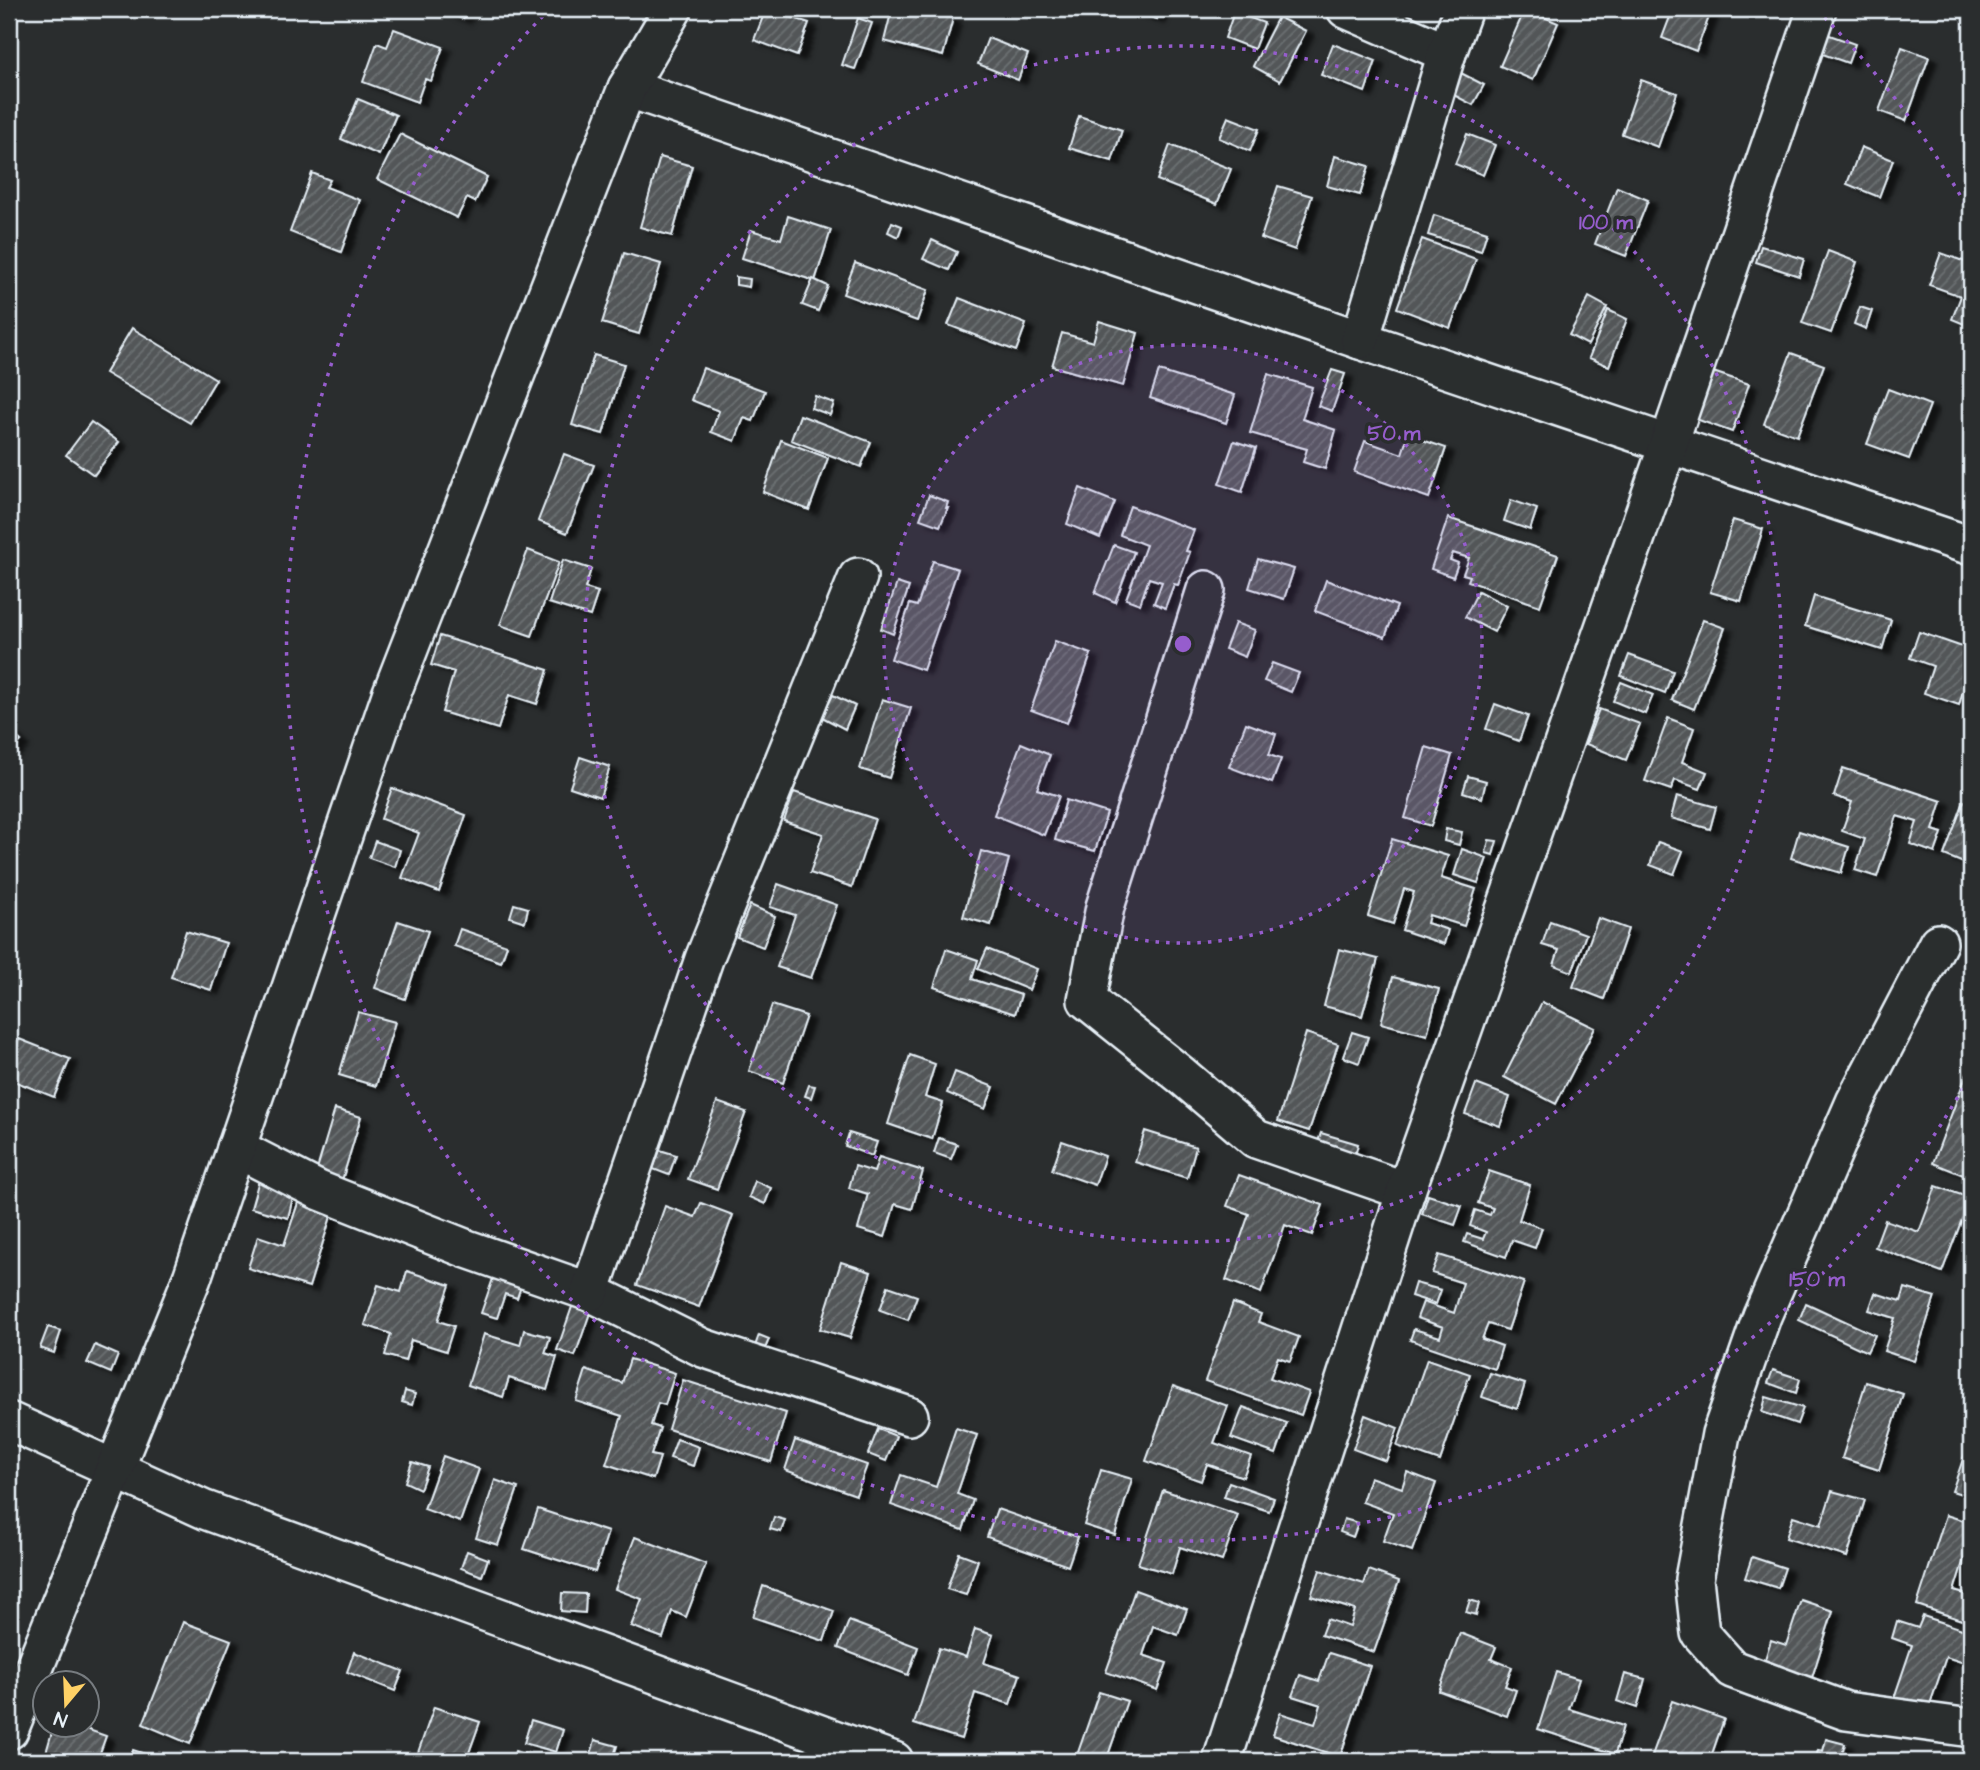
<svg xmlns="http://www.w3.org/2000/svg" width="1980" height="1770" viewBox="0 0 1980 1770" font-family="'Architects Daughter',sans-serif">
  <style>
    .building { fill: url(#building-hatch); stroke: #e8f1f8; stroke-width: 2; filter: url(#shadow) }
    .lines { fill: none; stroke-linecap: round; stroke-linejoin: round }
    .street-casing { stroke: #e8f1f8; stroke-width: 42 }
    .street { stroke: #2a2d2e; stroke-width: 37 }
    .ring { fill: none; stroke: #965dcd; stroke-width: 3.5; stroke-dasharray: 3.5 7 }
    .centre { fill: #965dcd; stroke: #2a2d2e; stroke-width: 3.5 }
    .ring-label { font-size: 21px; text-anchor: middle; font-weight: bold; fill: #965dcd; stroke: #2a2d2e; stroke-width: 7; stroke-linejoin: round; paint-order: stroke }
  </style>
  <defs>
    <pattern id="building-hatch" width="6" height="6" patternUnits="userSpaceOnUse" patternTransform="scale(1.75)"><rect width="6" height="6" fill="#535759"/><path d="M-1 1l2-2M0 6l6-6M5 7l2-2" fill="none" stroke="#6c7072"/></pattern>
    <filter id="shadow"><feDropShadow dx="8" dy="4.5" stdDeviation="2" flood-color="#0009"/></filter>
  </defs>
  <rect width="100%" height="100%" fill="#2a2d2e"/>
  <filter id="ink" filterUnits="userSpaceOnUse"><feTurbulence type="fractalNoise" baseFrequency=".0143" numOctaves="2"/><feDisplacementMap in="SourceGraphic" scale="14" xChannelSelector="R" yChannelSelector="G"/><feConvolveMatrix kernelMatrix="1 2 1 2 8 2 1 2 1" color-interpolation-filters="sRGB"/></filter>
  <g filter="url(#ink)">
    <g class="building">
      <polygon points="439,9 472,9 471,13 466,10 463,19"/>
      <polygon points="766,9 809,23 797,56 754,40"/>
      <polygon points="892,9 914,9 953,18 943,56 884,41"/>
      <polygon points="1127,9 1161,9 1157,19"/>
      <polygon points="1525,9 1558,23 1533,80 1500,66"/>
      <polygon points="1673,9 1712,9 1696,51 1662,38"/>
      <polygon points="1234,12 1264,23 1254,49 1225,38"/>
      <polygon points="1278,17 1306,31 1280,81 1253,66"/>
      <polygon points="858,18 872,23 855,69 842,65"/>
      <polygon points="394,29 443,47 431,81 425,79 417,102 363,82 377,43 387,47"/>
      <polygon points="1821,32 1855,44 1848,63 1814,51"/>
      <polygon points="988,38 1028,54 1018,80 978,64"/>
      <polygon points="1333,44 1376,61 1365,92 1321,75"/>
      <polygon points="1902,47 1929,57 1906,121 1879,111"/>
      <polygon points="1459,72 1484,85 1473,105 1448,92"/>
      <polygon points="1641,80 1677,93 1658,147 1622,134"/>
      <polygon points="358,99 396,115 379,155 341,139"/>
      <polygon points="1079,116 1122,130 1112,161 1069,148"/>
      <polygon points="1228,117 1259,129 1250,151 1219,138"/>
      <polygon points="400,134 487,177 475,202 467,198 457,218 377,179"/>
      <polygon points="1467,134 1495,145 1483,175 1455,164"/>
      <polygon points="1170,145 1231,169 1217,204 1157,180"/>
      <polygon points="1861,147 1893,160 1879,197 1847,184"/>
      <polygon points="1335,156 1369,166 1360,195 1327,186"/>
      <polygon points="660,157 692,166 672,236 640,227"/>
      <polygon points="312,173 330,180 326,187 360,200 341,252 290,232"/>
      <polygon points="1278,186 1312,196 1295,250 1261,238"/>
      <polygon points="1617,187 1648,200 1626,256 1595,244"/>
      <polygon points="1434,215 1487,232 1481,251 1428,235"/>
      <polygon points="788,216 831,230 815,281 742,258 751,230 781,239"/>
      <polygon points="892,222 902,226 898,237 888,232"/>
      <polygon points="1422,239 1476,259 1450,328 1397,308"/>
      <polygon points="932,240 957,252 949,270 923,259"/>
      <polygon points="1761,246 1804,259 1799,276 1756,262"/>
      <polygon points="1828,251 1857,262 1831,333 1802,323"/>
      <polygon points="624,253 661,264 639,334 602,323"/>
      <polygon points="1941,253 1971,264 1971,319 1969,326 1952,319 1961,296 1929,285"/>
      <polygon points="855,263 928,290 917,321 843,294"/>
      <polygon points="736,277 750,279 749,287 736,285"/>
      <polygon points="813,279 828,286 818,311 802,305"/>
      <polygon points="1589,297 1607,307 1588,345 1569,335"/>
      <polygon points="959,298 1026,324 1016,351 948,325"/>
      <polygon points="1860,307 1872,311 1866,329 1854,324"/>
      <polygon points="1608,310 1627,319 1609,366 1589,358"/>
      <polygon points="1099,321 1138,333 1123,386 1052,366 1062,333 1093,342"/>
      <polygon points="132,328 216,379 190,423 105,373"/>
      <polygon points="1791,353 1824,365 1797,436 1764,424"/>
      <polygon points="594,355 624,364 603,434 572,425"/>
      <polygon points="703,368 765,391 753,421 744,418 735,441 711,432 719,411 691,400"/>
      <polygon points="1332,370 1345,374 1332,411 1318,406"/>
      <polygon points="1159,371 1235,395 1226,423 1150,398"/>
      <polygon points="1710,371 1749,384 1732,432 1693,418"/>
      <polygon points="1268,374 1312,387 1302,419 1336,430 1325,469 1303,462 1307,449 1250,433"/>
      <polygon points="1888,389 1930,405 1909,459 1867,444"/>
      <polygon points="815,396 834,403 830,415 811,408"/>
      <polygon points="800,415 871,442 861,467 791,440"/>
      <polygon points="91,422 119,442 94,475 66,455"/>
      <polygon points="1408,435 1446,448 1429,498 1354,472 1365,441 1402,454"/>
      <polygon points="781,440 828,458 809,510 763,492"/>
      <polygon points="1234,441 1256,448 1242,492 1219,484"/>
      <polygon points="564,454 594,465 567,533 538,521"/>
      <polygon points="1080,488 1115,502 1100,538 1067,524"/>
      <polygon points="929,495 948,502 946,508 948,508 940,526 920,519"/>
      <polygon points="1511,500 1537,509 1530,530 1504,521"/>
      <polygon points="1130,506 1194,530 1186,551 1190,552 1178,585 1174,584 1165,608 1154,603 1162,582 1149,578 1140,604 1126,599 1146,545 1120,535"/>
      <polygon points="1448,518 1558,555 1540,606 1468,581 1470,576 1463,574 1469,558 1453,553 1450,560 1458,563 1453,577 1431,569"/>
      <polygon points="1733,520 1763,529 1741,601 1710,592"/>
      <polygon points="1114,545 1134,552 1115,602 1095,593"/>
      <polygon points="528,550 559,562 532,636 500,625"/>
      <polygon points="1258,559 1294,569 1284,599 1249,588"/>
      <polygon points="563,560 591,569 585,588 598,592 590,616 549,603"/>
      <polygon points="933,561 958,569 923,670 891,659 910,604 917,606"/>
      <polygon points="1326,580 1397,606 1385,637 1315,611"/>
      <polygon points="897,583 909,587 893,634 881,629"/>
      <polygon points="1478,591 1507,606 1494,632 1465,617"/>
      <polygon points="1814,596 1891,620 1882,650 1805,626"/>
      <polygon points="1703,620 1725,628 1694,709 1672,700"/>
      <polygon points="1235,623 1255,630 1245,657 1225,649"/>
      <polygon points="1919,632 1971,650 1971,678 1967,677 1959,705 1924,693 1933,666 1910,658"/>
      <polygon points="440,636 548,670 537,704 509,695 498,729 442,712 454,672 431,665"/>
      <polygon points="1055,641 1091,654 1067,723 1031,710"/>
      <polygon points="1629,655 1673,671 1665,693 1621,676"/>
      <polygon points="1272,663 1299,673 1291,692 1264,681"/>
      <polygon points="1621,682 1653,695 1645,714 1613,701"/>
      <polygon points="833,695 855,706 845,729 822,717"/>
      <polygon points="882,699 911,708 889,778 860,769"/>
      <polygon points="1495,704 1528,716 1519,741 1486,729"/>
      <polygon points="1599,709 1640,724 1626,760 1586,744"/>
      <polygon points="1668,718 1694,728 1682,762 1707,772 1700,789 1675,780 1671,790 1645,781"/>
      <polygon points="1246,723 1276,734 1269,755 1281,759 1272,783 1229,767"/>
      <polygon points="9,730 21,741 9,754"/>
      <polygon points="1021,743 1050,755 1037,789 1059,796 1044,835 994,815"/>
      <polygon points="1426,747 1452,755 1431,826 1405,818"/>
      <polygon points="580,757 610,767 600,797 570,787"/>
      <polygon points="1843,768 1942,801 1933,830 1942,833 1935,853 1910,844 1917,822 1897,816 1877,877 1855,870 1865,839 1842,831 1852,802 1834,796"/>
      <polygon points="1468,776 1486,781 1482,798 1463,792"/>
      <polygon points="392,788 466,815 439,892 402,878 419,833 381,819"/>
      <polygon points="794,792 875,819 852,887 810,873 823,834 784,821"/>
      <polygon points="1677,796 1716,807 1710,829 1671,818"/>
      <polygon points="1066,800 1107,813 1095,851 1055,840"/>
      <polygon points="1964,801 1971,804 1971,866 1944,855"/>
      <polygon points="1446,829 1462,832 1459,845 1444,841"/>
      <polygon points="1799,831 1849,847 1841,873 1791,858"/>
      <polygon points="1392,839 1448,856 1441,878 1476,889 1464,926 1429,915 1427,923 1448,930 1444,944 1402,930 1414,892 1404,889 1393,924 1368,916"/>
      <polygon points="1489,840 1497,841 1493,855 1486,853"/>
      <polygon points="375,841 400,850 395,867 369,858"/>
      <polygon points="1658,842 1683,851 1674,874 1650,865"/>
      <polygon points="1462,849 1487,858 1478,883 1454,875"/>
      <polygon points="981,851 1009,859 991,925 963,917"/>
      <polygon points="778,884 837,905 811,978 777,967 795,915 770,907"/>
      <polygon points="514,904 528,908 525,922 510,917"/>
      <polygon points="750,905 775,916 763,947 737,937"/>
      <polygon points="1598,918 1628,929 1604,999 1573,987"/>
      <polygon points="398,921 428,931 405,999 375,988"/>
      <polygon points="1550,921 1586,934 1572,972 1554,965 1559,950 1542,945"/>
      <polygon points="460,929 507,945 501,962 454,946"/>
      <polygon points="186,931 226,943 211,990 171,977"/>
      <polygon points="946,949 978,960 972,979 1021,995 1015,1014 934,987"/>
      <polygon points="987,949 1037,969 1029,990 978,969"/>
      <polygon points="1339,949 1378,959 1362,1016 1324,1006"/>
      <polygon points="1393,977 1439,989 1427,1035 1381,1023"/>
      <polygon points="1971,996 1971,1016 1967,1015"/>
      <polygon points="1542,1002 1595,1028 1556,1104 1504,1077"/>
      <polygon points="772,1005 806,1016 783,1083 749,1071"/>
      <polygon points="358,1012 395,1022 376,1086 339,1075"/>
      <polygon points="1352,1032 1368,1037 1359,1063 1343,1057"/>
      <polygon points="1306,1033 1338,1044 1309,1131 1278,1121"/>
      <polygon points="9,1035 70,1059 54,1097 9,1079"/>
      <polygon points="910,1055 935,1064 925,1097 943,1103 932,1139 888,1124"/>
      <polygon points="955,1072 994,1087 985,1109 947,1093"/>
      <polygon points="1967,1073 1971,1075 1971,1178 1933,1163"/>
      <polygon points="1476,1084 1510,1097 1500,1126 1465,1114"/>
      <polygon points="809,1085 815,1086 811,1098 805,1096"/>
      <polygon points="717,1102 746,1112 717,1189 688,1179"/>
      <polygon points="335,1109 361,1117 340,1187 314,1179"/>
      <polygon points="1145,1131 1196,1147 1187,1178 1135,1162"/>
      <polygon points="849,1133 877,1142 872,1156 845,1146"/>
      <polygon points="1321,1133 1358,1144 1353,1163 1315,1150"/>
      <polygon points="939,1138 957,1144 951,1159 934,1153"/>
      <polygon points="1062,1141 1105,1156 1095,1185 1052,1170"/>
      <polygon points="660,1150 676,1155 669,1175 653,1169"/>
      <polygon points="879,1157 923,1171 912,1209 895,1204 885,1237 858,1229 868,1194 849,1188 855,1166 874,1172"/>
      <polygon points="1489,1171 1530,1185 1519,1220 1542,1228 1535,1248 1512,1240 1506,1257 1464,1242 1467,1234 1483,1239 1486,1232 1470,1226 1475,1210 1490,1215 1493,1208 1478,1203"/>
      <polygon points="1239,1175 1323,1205 1312,1235 1285,1225 1261,1293 1226,1280 1249,1214 1227,1206"/>
      <polygon points="259,1180 295,1189 288,1218 251,1208"/>
      <polygon points="755,1181 771,1188 765,1204 749,1197"/>
      <polygon points="1936,1186 1970,1198 1942,1272 1875,1247 1885,1220 1919,1232"/>
      <polygon points="1428,1195 1462,1206 1455,1225 1422,1214"/>
      <polygon points="299,1200 333,1210 309,1287 248,1268 258,1236 284,1245"/>
      <polygon points="701,1203 733,1215 699,1307 637,1285 665,1206 695,1217"/>
      <polygon points="1439,1255 1524,1282 1508,1330 1488,1324 1482,1339 1502,1346 1495,1369 1410,1340 1414,1329 1440,1337 1443,1327 1417,1318 1423,1302 1454,1313 1463,1283 1432,1273"/>
      <polygon points="841,1262 871,1272 850,1338 820,1329"/>
      <polygon points="496,1270 523,1280 517,1298 505,1294 497,1318 481,1313"/>
      <polygon points="407,1271 450,1285 438,1321 454,1326 446,1351 411,1340 405,1361 385,1355 391,1334 365,1325 378,1285 401,1292"/>
      <polygon points="1415,1283 1441,1290 1436,1304 1411,1296"/>
      <polygon points="888,1286 917,1296 908,1320 880,1310"/>
      <polygon points="1905,1288 1935,1297 1914,1361 1884,1351 1895,1318 1869,1310 1875,1293 1901,1301"/>
      <polygon points="1233,1303 1261,1314 1258,1322 1299,1337 1290,1361 1278,1357 1270,1378 1309,1392 1301,1415 1205,1381"/>
      <polygon points="1806,1303 1875,1335 1867,1352 1799,1320"/>
      <polygon points="573,1304 591,1310 575,1356 557,1350"/>
      <polygon points="48,1327 61,1331 54,1353 40,1348"/>
      <polygon points="524,1330 550,1337 545,1353 557,1357 547,1390 509,1378 503,1397 468,1385 484,1334 520,1345"/>
      <polygon points="759,1335 769,1339 765,1349 755,1346"/>
      <polygon points="95,1345 118,1355 111,1373 87,1363"/>
      <polygon points="630,1359 675,1373 665,1405 658,1403 651,1425 660,1428 651,1455 660,1457 653,1479 606,1464 622,1416 576,1401 586,1370 622,1383"/>
      <polygon points="1427,1359 1470,1374 1440,1461 1397,1446"/>
      <polygon points="1773,1370 1800,1379 1796,1393 1768,1383"/>
      <polygon points="1490,1373 1525,1384 1517,1409 1482,1397"/>
      <polygon points="683,1380 786,1413 771,1462 668,1429"/>
      <polygon points="1866,1382 1903,1394 1879,1470 1842,1458"/>
      <polygon points="1173,1386 1228,1406 1214,1443 1251,1456 1243,1477 1207,1464 1201,1481 1146,1461"/>
      <polygon points="405,1391 415,1394 412,1405 402,1402"/>
      <polygon points="1766,1397 1803,1408 1797,1424 1762,1412"/>
      <polygon points="1243,1407 1287,1423 1276,1454 1231,1438"/>
      <polygon points="1365,1415 1398,1428 1386,1461 1353,1449"/>
      <polygon points="956,1428 977,1435 957,1494 973,1500 963,1530 891,1505 901,1475 936,1487"/>
      <polygon points="878,1429 896,1436 886,1461 868,1454"/>
      <polygon points="1971,1436 1971,1497 1952,1491"/>
      <polygon points="677,1439 699,1447 693,1466 670,1458"/>
      <polygon points="795,1440 867,1465 856,1495 785,1470"/>
      <polygon points="443,1456 479,1469 460,1522 424,1509"/>
      <polygon points="412,1462 428,1467 420,1489 405,1482"/>
      <polygon points="1101,1470 1132,1479 1115,1535 1084,1525"/>
      <polygon points="1407,1472 1436,1483 1412,1551 1383,1541 1393,1513 1362,1502 1370,1477 1402,1488"/>
      <polygon points="495,1480 518,1488 498,1545 476,1538"/>
      <polygon points="1229,1482 1274,1498 1269,1511 1224,1497"/>
      <polygon points="1163,1490 1238,1515 1222,1561 1180,1547 1172,1574 1138,1564"/>
      <polygon points="1832,1491 1865,1500 1847,1557 1786,1538 1793,1516 1821,1525"/>
      <polygon points="538,1509 608,1532 595,1572 524,1549"/>
      <polygon points="997,1509 1078,1537 1068,1566 987,1537"/>
      <polygon points="1946,1515 1971,1523 1971,1555 1966,1553 1954,1591 1971,1596 1971,1623 1917,1605"/>
      <polygon points="774,1517 785,1520 781,1532 770,1529"/>
      <polygon points="1344,1519 1358,1523 1353,1537 1340,1532"/>
      <polygon points="635,1537 706,1564 686,1617 672,1611 663,1638 631,1626 642,1599 615,1589"/>
      <polygon points="467,1551 488,1559 482,1576 461,1568"/>
      <polygon points="959,1553 978,1560 966,1595 947,1589"/>
      <polygon points="1752,1557 1785,1568 1778,1588 1745,1578"/>
      <polygon points="1320,1570 1364,1584 1369,1570 1399,1581 1374,1652 1321,1635 1327,1619 1350,1627 1355,1610 1311,1596"/>
      <polygon points="763,1586 834,1611 824,1641 753,1617"/>
      <polygon points="1135,1590 1187,1609 1178,1635 1153,1626 1143,1655 1167,1663 1157,1690 1106,1672"/>
      <polygon points="562,1593 586,1594 585,1613 561,1611"/>
      <polygon points="1470,1600 1479,1603 1476,1615 1466,1612"/>
      <polygon points="1801,1600 1833,1611 1809,1687 1761,1672 1771,1640 1786,1645"/>
      <polygon points="1923,1616 1971,1632 1970,1665 1946,1657 1927,1713 1893,1701 1912,1645 1892,1638 1897,1621 1918,1628"/>
      <polygon points="849,1621 918,1647 908,1675 838,1648"/>
      <polygon points="183,1622 231,1640 190,1744 143,1724"/>
      <polygon points="975,1629 993,1635 984,1663 1020,1675 1010,1704 975,1693 961,1739 914,1724 939,1648 966,1657"/>
      <polygon points="1460,1633 1496,1647 1491,1659 1512,1667 1505,1686 1516,1690 1507,1716 1439,1691"/>
      <polygon points="354,1652 403,1671 395,1691 347,1672"/>
      <polygon points="1329,1653 1370,1666 1340,1757 1273,1735 1280,1713 1315,1724 1321,1705 1292,1696 1300,1675 1319,1681"/>
      <polygon points="1556,1672 1579,1679 1569,1709 1623,1726 1615,1754 1538,1729"/>
      <polygon points="1625,1674 1645,1679 1637,1708 1617,1701"/>
      <polygon points="1099,1692 1127,1701 1106,1761 1075,1761"/>
      <polygon points="1672,1701 1724,1719 1711,1757 1722,1761 1650,1761"/>
      <polygon points="434,1707 480,1722 466,1761 415,1761"/>
      <polygon points="531,1720 563,1730 556,1752 524,1743"/>
      <polygon points="67,1724 72,1724 106,1736 97,1761 62,1761 45,1756 52,1732 64,1735"/>
      <polygon points="1826,1739 1845,1744 1840,1761 1815,1761 1818,1750 1823,1751"/>
      <polygon points="595,1740 617,1746 612,1761 589,1761"/>
      <polygon points="133,1750 166,1761 129,1761"/>
      <polygon points="515,1751 543,1761 512,1761"/>
      <polygon points="1276,1751 1305,1761 1272,1761"/>
      <polygon points="315,1754 334,1761 312,1761"/>
    </g>
    <g class="lines">
      <g class="street-casing">
        <g id="street">
          <polyline points="1346,9 1447,53"/>
          <polyline points="627,88 1360,340 1971,546"/>
          <polyline points="1360,340 1447,53 1463,9"/>
          <polyline points="1206,590 1105,907 1087,1000 1181,1075 1256,1139 1406,1191"/>
          <polyline points="1938,943 1855,1102 1762,1316 1721,1434 1694,1579 1700,1633 1732,1669 1846,1711 1971,1728"/>
          <polyline points="236,1148 318,1190 467,1249 590,1292 703,1348 909,1416"/>
          <polyline points="590,1292 704,959 858,577"/>
          <polyline points="9,1421 205,1510 894,1761"/>
          <polyline points="9,1730 192,1278 391,695 627,88 673,9"/>
          <polyline points="1222,1761 1406,1191 1669,443 1817,9"/>
        </g>
      </g>
      <use href="#street" class="street"/>
    </g>
  </g>
  <circle cx="1183" cy="644" r="299" fill="#965dcd" fill-opacity=".12"/>
  <g class="ring">
    <circle cx="1183" cy="644" r="299"/>
    <circle cx="1183" cy="644" r="598"/>
    <path d="M1968 1079A897 897 0 1 1 549 10M1817 10A897 897 0 0 1 1968 209"/>
  </g>
  <circle cx="1183" cy="644" r="10" class="centre"/>
  <g class="ring-label">
    <text x="1606" y="229">100 m</text>
    <text x="1394" y="440">50 m</text>
    <text x="1817" y="1286">150 m</text>
  </g>
  <rect width="1980" height="1770" fill="none" stroke="#2a2d2e" stroke-width="35"/>
  <rect x="18" y="18" width="1945" height="1735" fill="none" stroke="#e8f1f8" stroke-width="2.5" filter="url(#ink)"/>
  <g transform="translate(66 1704) rotate(199)"><circle r="33" fill="#2a2d2e" stroke="#767b7f" stroke-width="2"/>
  <path d="M0-5L12 26L0 18L-12 26Z" fill="#ffd166"/>
  <text y="-10" font-size="19" font-weight="bold" text-anchor="middle" fill="#e8f1f8">N</text>
  </g>
</svg>
